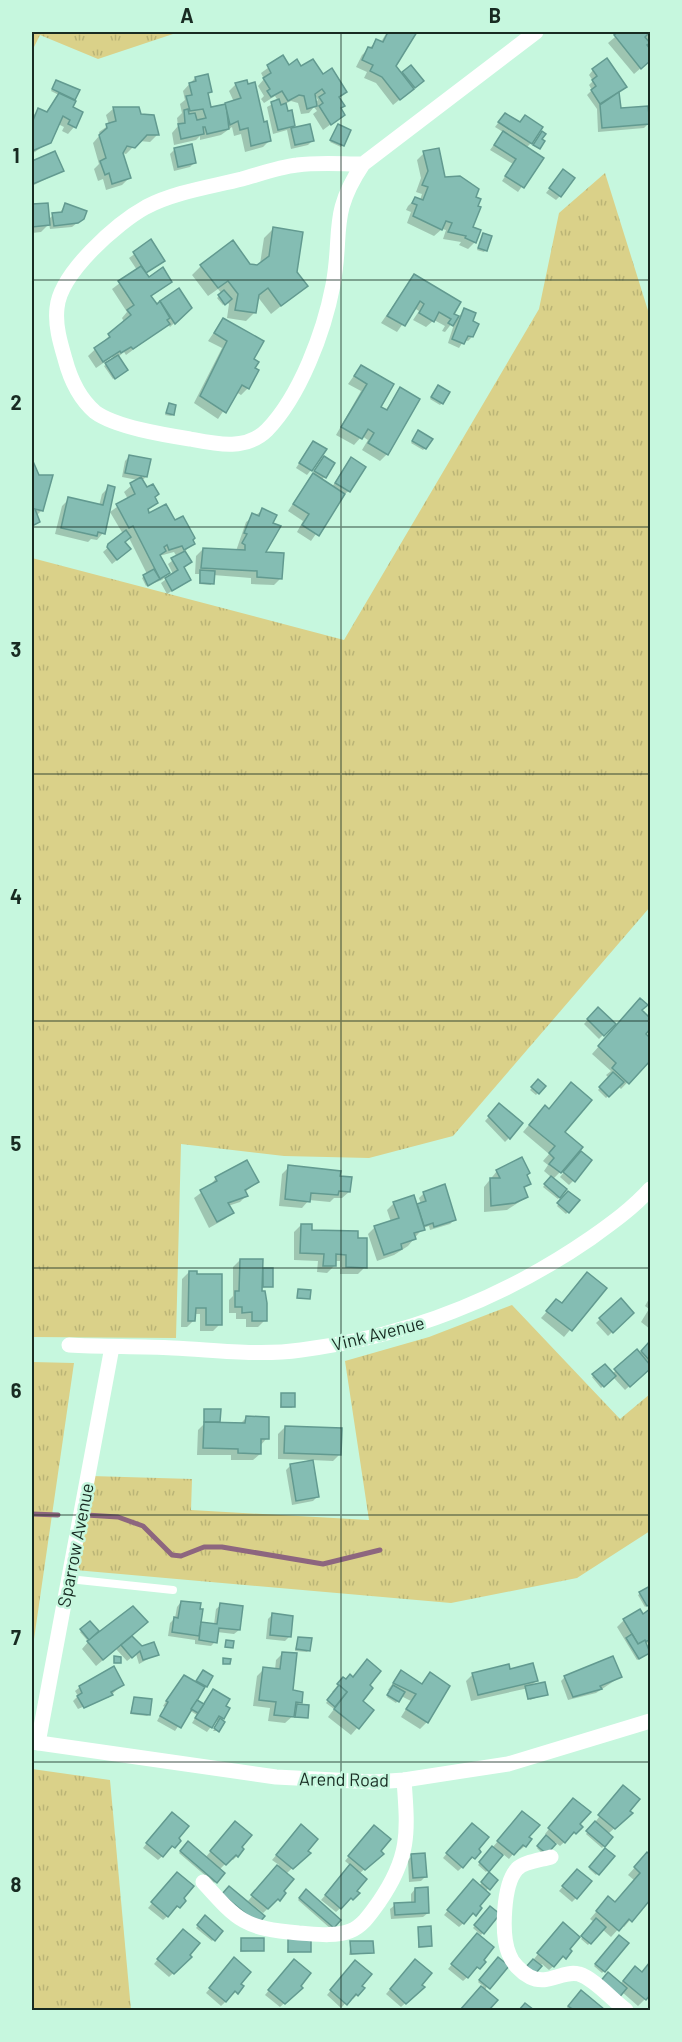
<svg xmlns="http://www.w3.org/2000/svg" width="682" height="2042" viewBox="0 0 682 2042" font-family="Barlow,sans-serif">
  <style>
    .grass { fill: url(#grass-tufts) }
    .shadow { fill: #0003; fill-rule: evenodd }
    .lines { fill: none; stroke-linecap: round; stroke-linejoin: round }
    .stream { stroke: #8d667f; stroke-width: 5 }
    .building { fill: #84bdb3; stroke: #629a90; stroke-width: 1.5 }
    .lane { stroke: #fff; stroke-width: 8 }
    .street { stroke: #fff; stroke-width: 15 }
    .grid { fill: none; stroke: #182b22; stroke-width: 1.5; stroke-opacity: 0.55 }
    .labels { text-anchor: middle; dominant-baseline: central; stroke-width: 5; stroke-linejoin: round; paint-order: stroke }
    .street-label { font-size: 18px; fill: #182b22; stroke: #c6f7de }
    .neatline { fill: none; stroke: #182b22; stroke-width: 2 }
    .grid-label { font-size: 20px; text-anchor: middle; font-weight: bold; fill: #182b22 }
  </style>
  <defs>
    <pattern id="grass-tufts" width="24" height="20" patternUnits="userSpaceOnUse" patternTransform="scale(1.5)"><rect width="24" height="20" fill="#dad189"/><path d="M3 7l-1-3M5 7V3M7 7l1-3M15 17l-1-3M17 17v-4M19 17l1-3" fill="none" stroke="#bab476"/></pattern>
  </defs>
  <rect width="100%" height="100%" fill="#c6f7de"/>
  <g class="grass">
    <polygon points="32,32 179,32 98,59 40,35 32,51"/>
    <polygon points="605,173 650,317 650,907 453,1136 369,1158 284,1156 181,1144 176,1338 32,1337 32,558 344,640 539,309 559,213"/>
    <polygon points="512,1305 620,1419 650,1394 650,1531 577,1578 451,1603 75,1570 91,1476 192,1479 191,1510 369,1520 345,1361 429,1337"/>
    <polygon points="32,1362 74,1363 32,1653"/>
    <polygon points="32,1769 110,1780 131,2010 32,2010"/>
  </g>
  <g class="shadow">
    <polygon points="387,32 414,32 394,67 401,75 411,67 422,81 393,105 376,83 364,78 367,72 356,67 362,55 377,41 381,42"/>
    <polygon points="621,32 650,32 650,46 648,42 645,45 650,52 650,60 634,74 608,43"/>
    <path d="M283,57L288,67L322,76L345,92L339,98L343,106L340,109L343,115L323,130L313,114L317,111L314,107L309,113L301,114L298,103L291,101L285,104L287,113L291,112L294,128L312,141L308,145L291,149L287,130L273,134L267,107L278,101L275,96L264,103L261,99L264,96L258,86L264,79L261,73ZM313,92L318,100L315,103Z"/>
    <polygon points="593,70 625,87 618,93 620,110 648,124 644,128 598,132 597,109 587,95 592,90 589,85 593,81 589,75"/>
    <polygon points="195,78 210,91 207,95 210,108 234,102 229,91 236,84 254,84 262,124 270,140 263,147 245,152 241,134 234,136 232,127 221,135 200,140 200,136 196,140 174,145 172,133 178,126 177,118 182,113 180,104 185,100 183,91"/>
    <polygon points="56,82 74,99 71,108 74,127 68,134 62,131 64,127 58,124 49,142 32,154 32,117 38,110 45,113 59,95 51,91"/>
    <polygon points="138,108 140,116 157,135 150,142 139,141 126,154 122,153 129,178 122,185 106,190 103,179 98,181 94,169 99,164 93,143 100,135 99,132 109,125 106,115 113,109"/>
    <polygon points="501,119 531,143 526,148 542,158 518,192 502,181 513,164 490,150 503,132 495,127"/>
    <polygon points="338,125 349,131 341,147 330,142"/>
    <polygon points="174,150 195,162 190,167 174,171 170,154"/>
    <polygon points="55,153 62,171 32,186 32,163"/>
    <polygon points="424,153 444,178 474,198 472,228 475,242 468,249 459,245 461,242 443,239 446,230 442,229 434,236 407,223 411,212 406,210 408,206 415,199 420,200 422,194 416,192 421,178 417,160"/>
    <polygon points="559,176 560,196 556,200 546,193"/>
    <polygon points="46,205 48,220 53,215 59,214 65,205 83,218 72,227 50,229 49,224 41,232 32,233 32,206"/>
    <polygon points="273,229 306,286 271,314 257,296 255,312 246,321 227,318 229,304 227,302 223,305 217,298 222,294 218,289 208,296 192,275 201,266 257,266 260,264 264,238"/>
    <polygon points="484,234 486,250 484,252 477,250"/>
    <polygon points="151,242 159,265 145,274 148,279 170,281 150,297 156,306 161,302 190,308 170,327 168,324 126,355 124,352 118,357 125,371 113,379 104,366 114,359 112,357 96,368 88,356 124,322 122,318 127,312 112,289 137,270 129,258"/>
    <polygon points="414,276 452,314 458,318 464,310 471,322 472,337 468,341 464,340 459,348 448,343 456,318 445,332 442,331 445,326 434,320 426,327 413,320 419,311 414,308 397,332 381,323"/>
    <polygon points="223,319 252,359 248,388 241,395 236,392 218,419 194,403 222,348 208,341"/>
    <polygon points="361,366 379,407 385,411 400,389 387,454 380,461 362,450 368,440 362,436 354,445 336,435 361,391 348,384"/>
    <polygon points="437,388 442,403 440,405 430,399"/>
    <polygon points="169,404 173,415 171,416 165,415"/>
    <polygon points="417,434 425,448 423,450 411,443"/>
    <polygon points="313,442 311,470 307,475 296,468"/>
    <polygon points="129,457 146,477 141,481 157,503 147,511 149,515 175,522 193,544 184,552 190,562 183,568 189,580 167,594 161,583 173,574 168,564 177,557 174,552 159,556 169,573 162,580 146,586 142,578 147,574 129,538 124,543 124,554 112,564 103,552 123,534 110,512 128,499 124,492 138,480 122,477 125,461"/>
    <polygon points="322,460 333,464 322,480 332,487 347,464 349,491 343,495 311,541 297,532 303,521 288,511"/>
    <polygon points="32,463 38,477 42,510 36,516 38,521 32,528"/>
    <polygon points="109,487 103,533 97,540 91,539 88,542 55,534 62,506 69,499 99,506 102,494"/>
    <polygon points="263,510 264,553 281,578 274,585 251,584 251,578 213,575 211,585 199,584 199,574 195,574 196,556 203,549 236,551 246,522"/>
    <polygon points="634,1007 650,1020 650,1027 643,1034 649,1039 650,1038 650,1059 621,1089 618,1086 606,1098 598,1090 609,1078 606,1075 611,1071 592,1054"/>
    <polygon points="598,1009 614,1024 599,1039 584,1024"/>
    <polygon points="538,1081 544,1086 536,1095 530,1090"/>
    <polygon points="495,1110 509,1138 505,1142 485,1121"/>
    <polygon points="538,1114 563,1132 560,1172 553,1179 565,1190 558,1199 543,1187 551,1177 544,1171 548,1165 543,1161 549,1154 523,1132"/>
    <polygon points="576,1157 573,1181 569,1185 560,1177"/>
    <polygon points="289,1167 339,1177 349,1192 342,1198 334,1198 330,1202 309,1200 302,1208 279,1206 282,1174"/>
    <polygon points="497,1171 526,1176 529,1183 523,1190 527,1197 507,1210 484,1212 484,1187"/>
    <polygon points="216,1178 258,1182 245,1192 247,1195 240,1202 228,1206 232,1212 225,1219 209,1228 194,1198 210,1186"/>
    <polygon points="424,1193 455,1219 450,1224 430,1230 429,1226 423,1228 408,1246 394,1255 377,1261 368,1234 375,1227 391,1222 387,1210 394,1203 416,1207 421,1204 419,1198"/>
    <polygon points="568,1193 578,1200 566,1214 557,1206"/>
    <polygon points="301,1225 311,1232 365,1267 358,1274 340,1274 340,1261 334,1261 334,1266 327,1273 317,1272 318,1261 294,1260 294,1232"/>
    <polygon points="240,1260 261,1270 271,1270 271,1286 261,1288 265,1320 258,1327 246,1327 246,1319 236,1319 236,1313 229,1313 229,1300 233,1296 233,1267"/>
    <polygon points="189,1272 220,1324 213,1331 200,1331 200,1314 194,1314 194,1320 187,1327 181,1327 182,1279"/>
    <polygon points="605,1288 564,1337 541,1318 550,1308"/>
    <polygon points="650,1297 650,1329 641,1322 649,1309 645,1306"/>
    <polygon points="621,1300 632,1313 608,1336 596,1323"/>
    <polygon points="650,1344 650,1367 625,1390 613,1377 601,1388 592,1377 605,1366 612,1374 637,1351 639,1354"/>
    <polygon points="282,1395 293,1406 292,1408 280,1408"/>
    <polygon points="205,1410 219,1422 217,1424 240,1424 246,1418 267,1438 260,1446 260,1454 253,1460 231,1460 231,1455 197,1455 198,1430 205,1423"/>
    <polygon points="285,1427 340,1454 333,1461 311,1460 317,1497 313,1501 292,1505 286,1470 291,1465 310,1460 278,1459 278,1434"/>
    <polygon points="650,1587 650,1603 645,1607 638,1595"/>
    <polygon points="181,1602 200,1623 214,1625 216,1609 221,1605 239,1630 234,1634 217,1632 215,1642 211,1646 195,1644 195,1640 168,1636 170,1623 175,1618 177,1607"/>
    <polygon points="650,1611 650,1642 646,1644 650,1651 637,1660 617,1627 624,1620 642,1616"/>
    <polygon points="273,1614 289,1637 285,1641 266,1639 268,1619"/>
    <polygon points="90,1623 97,1631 87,1640 80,1632"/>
    <polygon points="131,1636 141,1648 157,1654 139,1664 136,1654 127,1661 116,1649 96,1666 82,1649 88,1642"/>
    <polygon points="298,1638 309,1650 307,1652 295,1651"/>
    <polygon points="283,1653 291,1692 300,1702 297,1705 306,1717 294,1718 295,1714 285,1723 268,1721 270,1708 253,1706 257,1676 264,1669 275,1670 276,1660"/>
    <polygon points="509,1670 536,1681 530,1687 547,1694 530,1700 527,1689 524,1689 527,1700 524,1689 471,1701 466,1681 473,1674"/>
    <polygon points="401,1672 421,1685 430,1674 427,1722 420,1729 401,1717 411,1701 401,1696 396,1703 387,1697 390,1691 388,1690"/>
    <polygon points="201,1673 206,1686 195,1701 202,1705 213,1691 223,1718 218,1731 213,1731 218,1722 215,1721 207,1732 192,1723 197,1715 189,1710 175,1731 157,1721 165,1707 163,1706 180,1681 196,1683"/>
    <polygon points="565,1677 620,1677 596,1693 568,1700 561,1681"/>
    <polygon points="343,1679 368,1686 360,1701 357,1728 351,1735 328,1717 334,1709 326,1703 334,1693 332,1692"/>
    <polygon points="122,1685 108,1698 108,1696 78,1709 73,1701 78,1696 75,1691 80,1687"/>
    <polygon points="134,1698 149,1715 147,1716 130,1714"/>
    <polygon points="619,1791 631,1813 608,1834 611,1837 602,1848 586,1834"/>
    <polygon points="569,1804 581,1827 560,1846 555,1842 544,1855 537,1848 548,1836 545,1834"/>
    <polygon points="518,1817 527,1837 525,1846 520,1850 518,1848 509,1859 503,1854 486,1872 478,1865"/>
    <polygon points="167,1818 179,1841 158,1860 143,1848"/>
    <polygon points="231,1827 240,1847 237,1856 233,1860 231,1858 219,1870 223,1873 214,1883 179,1853 188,1843 205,1858"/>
    <polygon points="467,1829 479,1852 458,1871 443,1858"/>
    <polygon points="297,1831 308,1853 286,1874 282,1891 284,1894 263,1913 248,1901 279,1865 272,1860"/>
    <polygon points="370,1831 381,1854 359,1874 355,1891 357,1893 336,1912 321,1900 351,1866 345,1861"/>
    <polygon points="605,1850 613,1856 596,1875 589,1869"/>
    <polygon points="647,1854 650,1857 650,1897 624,1927 622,1925 611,1937 602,1929 588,1945 581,1939 594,1922 590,1919 602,1905 615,1904 634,1880 628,1875"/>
    <polygon points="412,1856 425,1877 421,1881 409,1882 408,1860"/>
    <polygon points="489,1874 496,1880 485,1892 478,1906 480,1908 459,1927 444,1915 468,1886 479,1886"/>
    <polygon points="573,1875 576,1898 572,1902 559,1891"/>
    <polygon points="173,1879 184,1901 163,1920 148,1908"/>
    <polygon points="415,1889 428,1913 423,1917 391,1919 390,1909 395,1905 411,1904 411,1894"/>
    <polygon points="306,1891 339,1920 331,1929 298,1900"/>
    <polygon points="490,1908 498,1915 481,1935 473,1928"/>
    <polygon points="205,1917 221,1931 212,1941 196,1928"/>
    <polygon points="418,1928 431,1946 429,1947 418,1948"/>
    <polygon points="558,1929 570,1951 549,1970 542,1964 532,1975 526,1969"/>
    <polygon points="178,1935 190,1957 169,1977 154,1964"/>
    <polygon points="619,1937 627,1944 602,1973 594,1966"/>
    <polygon points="242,1940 263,1950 240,1952"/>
    <polygon points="472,1940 484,1962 463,1981 448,1969"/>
    <polygon points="289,1941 310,1951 287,1953"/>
    <polygon points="351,1942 372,1953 349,1955"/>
    <polygon points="498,1959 485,1991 496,2000 487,2010 461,2010 483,1986 478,1982"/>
    <polygon points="650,1963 650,1996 649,1995 638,2006 622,1992 620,1984 629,1974 642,1973"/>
    <polygon points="230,1964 242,1986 221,2006 206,1993"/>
    <polygon points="290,1965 301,1988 280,2007 265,1995"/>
    <polygon points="411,1965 422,1987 401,2007 386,1994"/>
    <polygon points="351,1966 360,1986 357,1995 353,1999 351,1997 341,2008 327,1995"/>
    <polygon points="575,1999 601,2009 565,2010"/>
  </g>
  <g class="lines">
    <g class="stream">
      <polyline points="32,1514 58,1515"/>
      <polyline points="86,1515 118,1517 143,1526 172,1555 181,1556 204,1547 222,1547 323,1564 380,1550"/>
    </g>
  </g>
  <g class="building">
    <polygon points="388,32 417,32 396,66 414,89 400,100 382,77 370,71 373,65 362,60 368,47 372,48 376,39 383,42"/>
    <polygon points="618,32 650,32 645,37 650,43 647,45 650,49 650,61 641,69 614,35"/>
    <polygon points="283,55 289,65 297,59 301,66 313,59 323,74 332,68 347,92 339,97 345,106 341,108 345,115 331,125 319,106 323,103 319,97 325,93 322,89 315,94 317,106 307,109 304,96 299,95 288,101 282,91 271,97 267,91 270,89 263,78 271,73 267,65"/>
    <polygon points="607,58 627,87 600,104 591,90 596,86 592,80 597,76 592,69"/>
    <polygon points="411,65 424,81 415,88 402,72"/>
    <polygon points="208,74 212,92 208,93 211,107 226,104 229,129 207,134 205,127 203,127 204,134 181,139 178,124 185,123 184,110 188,109 189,114 195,113 197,120 206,118 203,109 190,111 186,96 192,95 189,83 196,81 195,77"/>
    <polygon points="56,80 80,90 75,100 52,89"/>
    <polygon points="247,80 248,84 255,82 264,122 267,121 271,141 251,146 248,128 240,130 238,121 230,125 225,103 241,98 235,83"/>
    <polygon points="619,92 621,108 648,106 650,124 602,128 600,105"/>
    <polygon points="59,93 76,101 73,107 83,112 76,128 68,124 70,120 63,116 51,143 32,151 32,123 38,108 47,112"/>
    <polygon points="279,99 281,105 286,103 288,111 292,110 295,126 278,130 271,102"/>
    <polygon points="113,107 139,107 141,114 154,115 159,135 147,135 135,148 127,146 123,153 131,178 112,184 109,173 105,175 100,161 106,158 99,135 107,128 106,124 116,121"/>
    <polygon points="505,113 520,122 525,115 543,127 532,144 498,122"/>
    <polygon points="310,124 314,141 295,145 291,128"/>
    <polygon points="338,124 351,130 344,146 330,140"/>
    <polygon points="503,131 544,158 524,188 505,176 516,159 494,145"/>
    <polygon points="542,131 546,134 542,139 545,141 540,149 533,145"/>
    <polygon points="192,144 196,163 178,167 174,148"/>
    <polygon points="439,148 445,177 460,176 479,189 476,197 481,199 478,206 481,207 473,227 481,230 476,243 465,238 466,236 448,232 452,223 446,221 442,230 413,216 417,205 412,203 415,197 423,200 428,187 422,185 428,171 423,151"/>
    <polygon points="55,151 64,171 33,184 32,161"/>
    <polygon points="563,169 575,178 561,197 549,188"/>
    <polygon points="32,194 32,204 48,203 50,225 32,227"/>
    <polygon points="65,203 87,211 84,219 78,223 54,226 52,213 62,212"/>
    <polygon points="273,227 303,232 297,272 308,286 281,306 268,288 259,295 256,313 235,310 238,294 228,281 218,288 200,265 233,240 250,264 257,265 269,256"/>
    <polygon points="483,233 492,236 487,251 478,248"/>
    <polygon points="151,239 165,261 146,273 133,252"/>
    <polygon points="141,266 149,277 163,267 172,282 151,296 157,304 160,301 170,318 167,320 170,324 133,349 131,347 121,353 120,351 103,362 94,348 110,337 108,334 131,315 127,310 134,305 118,281"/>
    <polygon points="414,274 461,302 454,314 459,316 453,326 448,323 451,319 439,312 434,322 419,313 424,304 420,301 405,326 387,316"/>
    <polygon points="179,288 192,308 175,324 160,301"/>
    <polygon points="224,290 232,299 225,305 218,295"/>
    <polygon points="464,308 476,313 473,321 479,324 473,337 468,336 464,344 452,339"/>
    <polygon points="223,318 264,341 254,359 259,362 255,368 259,370 249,389 242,385 226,413 200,396 227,341 214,333"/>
    <polygon points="118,355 128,370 115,379 105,363"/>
    <polygon points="361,365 394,384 381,407 387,410 400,387 420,399 388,455 368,443 374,433 368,429 362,439 341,427 367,384 354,376"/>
    <polygon points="438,385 450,392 443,404 431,397"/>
    <polygon points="169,403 176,405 174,415 166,413"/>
    <polygon points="418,430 433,439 426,449 412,441"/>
    <polygon points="313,441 327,449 312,471 299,463"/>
    <polygon points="129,455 151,459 147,477 125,473"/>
    <polygon points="324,456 335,463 326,478 314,471"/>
    <polygon points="351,457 366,467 350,492 335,483"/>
    <polygon points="32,459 39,475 53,475 43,511 35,509 40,522 32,526"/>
    <polygon points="313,473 345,494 319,536 302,525 309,514 293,504"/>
    <polygon points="141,477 147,487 153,484 159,494 155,497 158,503 148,509 149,513 166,504 175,520 183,516 195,538 193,540 195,544 184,550 182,546 169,550 167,545 164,547 166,551 160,555 170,573 160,579 133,526 129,528 116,504 135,494 130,483"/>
    <polygon points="108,485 115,487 105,534 98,532 97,536 61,528 68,497 103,505"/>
    <polygon points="262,508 277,515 273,523 281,526 266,552 284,553 282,579 257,577 257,571 201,568 203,548 245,550 245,545 242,543 247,534 244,533 252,513 259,516"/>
    <polygon points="126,530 131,537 125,542 131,549 117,560 107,547 108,544"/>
    <polygon points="185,551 192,562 184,567 191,580 172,591 165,578 178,570 171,558"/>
    <polygon points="154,569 160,579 148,586 143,575"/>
    <polygon points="200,570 215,571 214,584 200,583"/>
    <polygon points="640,998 648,1005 642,1010 650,1018 650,1029 646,1034 649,1037 650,1036 650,1061 629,1084 612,1068 616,1063 598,1046"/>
    <polygon points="598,1007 616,1024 604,1036 587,1019"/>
    <polygon points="613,1072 624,1082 609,1097 599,1087"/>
    <polygon points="538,1079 546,1086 539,1094 531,1087"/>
    <polygon points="571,1082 592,1100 565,1132 583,1147 561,1173 549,1164 554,1158 549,1153 555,1146 529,1125 545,1105 549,1109"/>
    <polygon points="499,1103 523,1123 510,1139 488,1116"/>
    <polygon points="581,1151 592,1160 575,1182 563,1172"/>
    <polygon points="522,1157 530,1173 527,1175 531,1184 524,1187 528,1197 515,1203 491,1206 490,1178 500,1178 496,1170"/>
    <polygon points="247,1160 259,1182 245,1190 248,1196 228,1203 234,1213 217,1222 200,1190 217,1181 215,1177"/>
    <polygon points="288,1165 341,1171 340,1176 352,1177 350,1192 339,1191 338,1195 311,1193 310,1202 285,1199"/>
    <polygon points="551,1176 567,1189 560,1198 544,1184"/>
    <polygon points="445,1184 456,1220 434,1227 433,1223 424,1226 417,1204 426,1201 423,1192"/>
    <polygon points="568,1191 580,1200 569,1213 557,1203"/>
    <polygon points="414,1195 425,1230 414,1233 416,1239 401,1244 402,1249 384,1255 374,1226 399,1218 393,1202"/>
    <polygon points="301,1224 312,1224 312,1230 358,1231 358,1238 367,1238 367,1268 346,1267 346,1255 336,1254 336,1266 323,1266 324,1254 300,1253"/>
    <polygon points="240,1259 263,1259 262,1291 265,1291 267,1303 267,1321 252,1321 252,1312 242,1313 242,1307 235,1307 235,1291 239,1291"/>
    <rect x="263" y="1268" width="10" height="19"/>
    <polygon points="189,1271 197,1271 197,1274 222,1274 222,1325 206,1325 206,1308 196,1308 195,1321 188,1321"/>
    <polygon points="587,1272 607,1288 572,1331 546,1311 556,1299 562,1303"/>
    <polygon points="298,1289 311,1290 310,1299 297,1298"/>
    <polygon points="621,1298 634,1313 613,1333 599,1318"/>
    <polygon points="650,1341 650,1361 641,1351"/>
    <polygon points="637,1349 650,1365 650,1369 630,1387 614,1369"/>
    <polygon points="605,1364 616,1376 604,1387 592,1374"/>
    <rect x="281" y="1393" width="14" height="14"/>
    <polygon points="204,1409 221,1409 220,1422 204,1422"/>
    <polygon points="246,1416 269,1417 269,1439 261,1439 261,1454 238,1453 238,1449 203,1448 204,1422 245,1423"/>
    <polygon points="285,1426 342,1428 341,1455 284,1453"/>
    <polygon points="313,1460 319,1497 296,1501 290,1464"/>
    <polygon points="650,1586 650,1604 647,1606 639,1592"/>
    <polygon points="181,1601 201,1603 200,1609 203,1609 199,1636 172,1632 174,1617 178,1618"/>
    <polygon points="220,1603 243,1606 240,1630 219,1628 217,1643 199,1640 201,1622 217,1624"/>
    <polygon points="133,1606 148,1622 103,1660 87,1641"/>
    <polygon points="640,1609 643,1614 650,1609 650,1640 638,1644 623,1619"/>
    <polygon points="272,1613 293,1616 291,1637 270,1635"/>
    <polygon points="90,1621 99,1631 89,1640 80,1629"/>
    <polygon points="632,1634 638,1644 645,1640 650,1653 639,1659 626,1638"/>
    <polygon points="132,1636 142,1646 154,1642 159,1655 143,1660 140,1651 132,1658 121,1645"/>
    <polygon points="298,1637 312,1638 310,1651 296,1649"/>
    <polygon points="226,1640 234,1641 233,1648 225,1647"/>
    <polygon points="282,1652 297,1653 293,1690 303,1692 302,1703 296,1702 294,1717 274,1715 276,1702 259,1700 263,1667 280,1669"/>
    <polygon points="114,1656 121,1657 121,1663 114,1663"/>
    <polygon points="613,1656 622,1677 600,1686 602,1689 573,1697 564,1676"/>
    <polygon points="223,1658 231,1659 230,1664 223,1664"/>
    <polygon points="367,1659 381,1671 370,1685 373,1688 363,1701 374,1710 359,1729 334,1709 347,1692 337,1684 343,1677 346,1679 350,1674 353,1677"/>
    <polygon points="533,1663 538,1681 478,1695 472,1673 509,1664 510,1669"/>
    <polygon points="114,1666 124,1685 111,1692 113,1695 84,1708 77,1696 82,1693 79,1686"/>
    <polygon points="203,1670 213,1676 207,1687 196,1681"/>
    <polygon points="401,1670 422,1684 430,1672 450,1686 428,1723 406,1709 416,1694 393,1683"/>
    <polygon points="184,1675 205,1687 181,1728 160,1716 168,1702 166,1701"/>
    <polygon points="545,1682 548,1695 528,1699 525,1686"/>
    <polygon points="339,1685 347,1692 335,1707 327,1700"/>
    <polygon points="393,1685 405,1692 399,1702 387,1695"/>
    <polygon points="213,1689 230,1699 226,1706 230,1708 224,1719 219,1716 212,1728 195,1718"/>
    <polygon points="134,1697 152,1699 150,1715 131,1713"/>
    <polygon points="197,1700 204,1704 198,1713 191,1709"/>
    <polygon points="297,1704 309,1705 308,1718 295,1717"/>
    <polygon points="220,1718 225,1722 219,1732 214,1728"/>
    <polygon points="623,1785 640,1799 630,1811 633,1813 615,1829 598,1815"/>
    <polygon points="573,1798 591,1812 580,1824 583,1827 576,1834 574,1832 565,1843 548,1828"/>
    <polygon points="522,1811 540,1825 529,1837 532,1839 526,1847 523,1845 514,1855 497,1841"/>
    <polygon points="172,1812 189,1826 179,1838 181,1841 175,1848 172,1846 163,1857 146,1843"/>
    <polygon points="235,1821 252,1835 242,1847 244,1849 238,1857 236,1855 226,1865 210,1851"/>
    <polygon points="595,1821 613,1837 605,1847 586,1831"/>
    <polygon points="472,1823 489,1837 479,1849 481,1852 475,1859 472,1857 463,1868 446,1853"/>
    <polygon points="301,1824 318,1839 308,1851 311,1853 293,1869 276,1855"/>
    <polygon points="374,1825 391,1839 381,1851 384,1854 365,1870 348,1856"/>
    <polygon points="546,1835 556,1844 547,1854 537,1846"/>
    <polygon points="188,1841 225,1873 217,1883 180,1851"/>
    <polygon points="492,1846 503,1855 489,1872 479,1862"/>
    <polygon points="605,1848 615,1856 599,1875 589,1867"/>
    <polygon points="647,1852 650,1855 650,1900 632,1922 629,1919 619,1931 596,1911 608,1896 615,1902 640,1873 634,1867"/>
    <polygon points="425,1853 427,1877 413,1878 411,1854"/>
    <polygon points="350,1864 367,1879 357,1891 360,1893 353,1900 351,1898 341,1909 325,1895"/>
    <polygon points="277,1865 294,1879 284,1891 286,1893 280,1901 278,1899 268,1909 251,1895"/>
    <polygon points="577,1869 592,1881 577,1899 562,1886"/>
    <polygon points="177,1872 194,1886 184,1898 186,1901 180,1908 177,1906 168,1917 151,1902"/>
    <polygon points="489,1872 498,1880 490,1890 481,1882"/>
    <polygon points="473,1879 490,1894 480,1906 482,1908 476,1916 473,1913 464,1924 447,1910"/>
    <polygon points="229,1886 265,1916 258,1924 222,1894"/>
    <polygon points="428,1887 429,1913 395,1915 394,1903 415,1902 415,1888"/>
    <polygon points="306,1889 341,1920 334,1928 299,1898"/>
    <polygon points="490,1906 500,1914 484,1934 474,1925"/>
    <polygon points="205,1915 223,1931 215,1941 197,1925"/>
    <polygon points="596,1918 606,1927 591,1944 581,1936"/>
    <polygon points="563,1922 580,1937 570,1949 572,1951 566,1959 563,1956 554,1967 537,1953"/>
    <polygon points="431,1926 432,1946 419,1947 418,1927"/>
    <polygon points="183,1929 200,1943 190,1955 192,1957 174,1974 157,1959"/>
    <polygon points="477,1933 494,1947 484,1960 486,1962 480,1969 477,1967 468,1978 451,1964"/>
    <polygon points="619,1935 629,1943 605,1972 595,1964"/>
    <rect x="241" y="1938" width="23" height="13"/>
    <rect x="288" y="1939" width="23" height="13"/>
    <polygon points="350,1941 373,1941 374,1953 351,1954"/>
    <polygon points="234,1957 251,1972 241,1984 244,1986 238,1994 235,1991 226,2002 209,1988"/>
    <polygon points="498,1957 509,1966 490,1989 479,1980"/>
    <polygon points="294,1959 311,1973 301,1986 303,1988 285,2004 268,1990"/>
    <polygon points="415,1959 432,1973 422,1985 425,1987 406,2004 390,1989"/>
    <polygon points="533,1959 542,1966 535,1974 526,1967"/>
    <polygon points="355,1960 372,1974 362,1986 365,1988 358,1996 356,1994 347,2005 330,1990"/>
    <polygon points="650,1962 650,1995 646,2000 623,1981 635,1966 642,1972"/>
    <polygon points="608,1972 627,1988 618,1999 599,1983"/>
    <polygon points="481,1986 498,2000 489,2010 460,2010"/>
    <polygon points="581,1990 604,2009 602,2010 574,2010 568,2006"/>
    <polygon points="525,2003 534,2010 519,2010"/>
  </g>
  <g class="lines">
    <polyline class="lane" points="69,1579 173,1590"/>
    <g class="street">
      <path d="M363,164C342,164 318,162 297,165C279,167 260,174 242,179C210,187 175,192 146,207C117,223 60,273 57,308C55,325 60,342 65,359C70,378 80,399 95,412C115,427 165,435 190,439C216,444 246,451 267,430C300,396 324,332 333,285C343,231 329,215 363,164L536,32"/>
      <path d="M69,1345C104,1347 139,1346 173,1348C216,1350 259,1356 301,1350C405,1337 504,1298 591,1238C612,1223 633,1208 650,1189"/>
      <polyline points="32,1742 276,1777 374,1782 404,1780 508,1764 650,1721"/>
      <polyline points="38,1743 112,1347"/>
      <path d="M551,1857C541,1860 523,1862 517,1869C503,1884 501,1935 509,1954C512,1963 521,1972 530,1977C548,1986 562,1970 579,1974C595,1979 612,2000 626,2010"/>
      <path d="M203,1882C239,1922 244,1928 299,1933C315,1934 334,1937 350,1931C363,1926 371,1913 379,1902C410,1857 408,1833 404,1780"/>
    </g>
  </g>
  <path class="grid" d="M341,32V2010M32,280H650M32,527H650M32,774H650M32,1021H650M32,1268H650M32,1515H650M32,1762H650"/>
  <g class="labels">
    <g class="street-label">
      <text transform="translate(378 1333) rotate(-14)">Vink Avenue</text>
      <text transform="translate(75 1545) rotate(-79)">Sparrow Avenue</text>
      <text transform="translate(344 1779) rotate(1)">Arend Road</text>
    </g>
  </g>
  <rect width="682" height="2042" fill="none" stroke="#c6f7de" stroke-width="66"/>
  <rect x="33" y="33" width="616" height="1976" class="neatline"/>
  <g class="grid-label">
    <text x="187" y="23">A</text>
    <text x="495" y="23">B</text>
    <text x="16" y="163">1</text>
    <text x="16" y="410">2</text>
    <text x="16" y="657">3</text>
    <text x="16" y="904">4</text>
    <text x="16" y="1151">5</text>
    <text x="16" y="1398">6</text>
    <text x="16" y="1645">7</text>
    <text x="16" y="1892">8</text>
  </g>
</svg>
